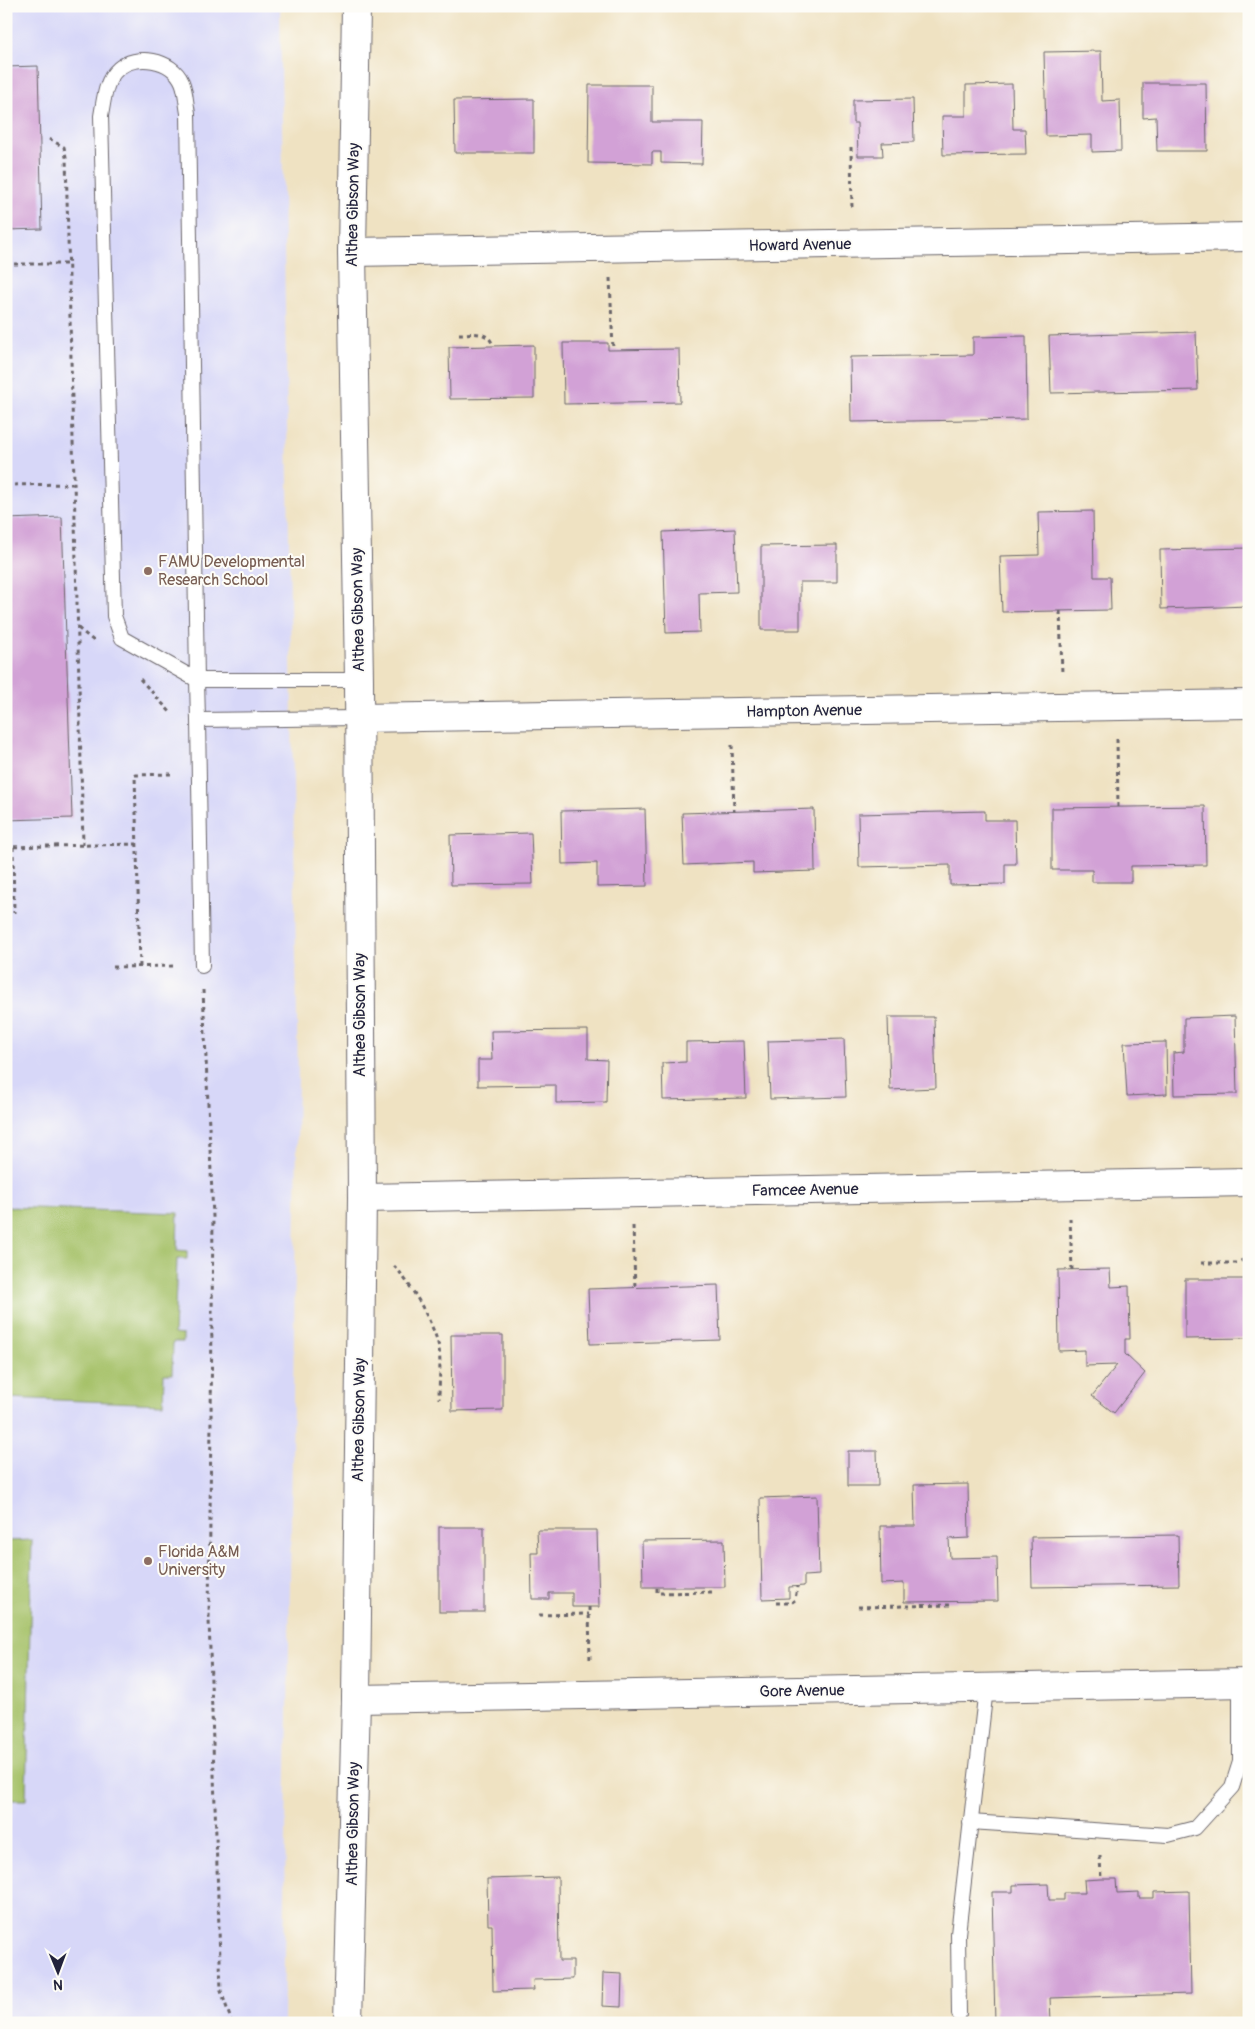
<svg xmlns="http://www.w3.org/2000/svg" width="1255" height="2029" viewBox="0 0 1255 2029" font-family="Pangolin,sans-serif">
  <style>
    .built { fill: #d7d7f8 }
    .green { fill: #a5c168; stroke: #647252 }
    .building { fill: #d2a1d6 }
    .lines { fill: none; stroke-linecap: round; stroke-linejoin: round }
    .service-casing { stroke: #6a656a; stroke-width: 16 }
    .minor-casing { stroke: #6a656a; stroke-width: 30 }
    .tertiary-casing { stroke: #6a656a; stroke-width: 30 }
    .path { stroke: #6a656a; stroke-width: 3; stroke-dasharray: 4 4; stroke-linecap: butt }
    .service { stroke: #fff; stroke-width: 14 }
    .minor { stroke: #fff; stroke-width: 28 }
    .tertiary { stroke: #fff; stroke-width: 28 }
    .education-dot { fill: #8d6e63; stroke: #fdfcf7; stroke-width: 2 }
    .labels { text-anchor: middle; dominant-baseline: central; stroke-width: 4; stroke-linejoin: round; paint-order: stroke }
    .street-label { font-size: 16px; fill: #22223b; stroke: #fdfcf7 }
    .education-label { font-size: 16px; fill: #785e54; stroke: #fdfcf7; text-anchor: start }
  </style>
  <rect width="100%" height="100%" fill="#fdfcf7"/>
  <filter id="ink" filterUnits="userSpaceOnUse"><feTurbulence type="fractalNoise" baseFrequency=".02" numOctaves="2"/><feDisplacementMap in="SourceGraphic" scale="10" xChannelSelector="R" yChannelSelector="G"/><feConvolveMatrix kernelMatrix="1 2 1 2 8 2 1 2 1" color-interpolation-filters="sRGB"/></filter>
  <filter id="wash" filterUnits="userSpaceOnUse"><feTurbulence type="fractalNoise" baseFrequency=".0096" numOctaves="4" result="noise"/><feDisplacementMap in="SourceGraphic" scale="20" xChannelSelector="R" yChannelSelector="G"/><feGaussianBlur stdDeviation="1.12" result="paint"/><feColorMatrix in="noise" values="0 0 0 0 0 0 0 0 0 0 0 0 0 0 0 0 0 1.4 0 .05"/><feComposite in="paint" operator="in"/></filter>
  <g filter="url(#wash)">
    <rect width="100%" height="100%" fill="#efe2c2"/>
    <polygon class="built" points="6,6 280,6 298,1079 283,2023 6,2023"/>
    <g class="green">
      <polygon points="6,1207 178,1213 177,1250 187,1251 187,1259 177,1259 174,1334 183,1335 183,1342 173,1342 172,1374 164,1374 163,1404 6,1398"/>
      <polygon points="32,1540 26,1800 6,1800 6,1541"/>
    </g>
    <g id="blocks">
      <g class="building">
        <polygon points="1101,51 1102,101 1120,100 1121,151 1092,152 1092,135 1046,136 1044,52"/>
        <polygon points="38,66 42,229 6,230 6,67"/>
        <polygon points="1143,83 1206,83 1207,151 1157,151 1156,117 1143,118"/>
        <polygon points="1012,84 1013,129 1025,129 1026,154 943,155 942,116 966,116 966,85"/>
        <polygon points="589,85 652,85 652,122 703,122 702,164 661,163 661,152 652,152 652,164 588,163"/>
        <polygon points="534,99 534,153 455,153 454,100"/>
        <polygon points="913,99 914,142 882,143 883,156 858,156 857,123 853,123 853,100"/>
        <polygon points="1196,332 1198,390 1051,393 1049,336"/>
        <polygon points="1026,336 1027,419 851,422 850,357 973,355 973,337"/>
        <polygon points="563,343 608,343 608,350 679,349 680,402 564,404"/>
        <polygon points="534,345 534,398 450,399 449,347"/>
        <polygon points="1093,511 1094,577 1110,577 1111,610 1002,612 1000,556 1039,555 1038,512"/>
        <polygon points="62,517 72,818 6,820 6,519"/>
        <polygon points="735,529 737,592 699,593 700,632 666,633 663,532"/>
        <polygon points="837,545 837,582 800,582 800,630 761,630 761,546"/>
        <polygon points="1249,548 1249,606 1161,609 1160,550"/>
        <polygon points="1205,806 1206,865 1131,866 1131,882 1092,882 1092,870 1052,870 1052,808"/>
        <polygon points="645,809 647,886 597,887 597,863 562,864 561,811"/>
        <polygon points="814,809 815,871 753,873 753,862 684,865 682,813"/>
        <polygon points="985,811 985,820 1015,820 1016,864 1005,864 1005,884 950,885 950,865 859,867 858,814"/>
        <polygon points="531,833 533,884 451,885 450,835"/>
        <polygon points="1235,1016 1237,1094 1174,1095 1173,1053 1184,1052 1184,1018"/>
        <polygon points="888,1017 934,1017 936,1088 890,1090"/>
        <polygon points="588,1030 588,1059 607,1060 606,1102 556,1103 556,1085 478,1086 478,1060 492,1060 491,1031"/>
        <polygon points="844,1039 846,1097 770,1099 768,1041"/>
        <polygon points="744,1041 746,1098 663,1100 662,1063 686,1062 686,1042"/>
        <polygon points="1166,1042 1167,1094 1127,1096 1124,1043"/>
        <polygon points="1110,1269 1111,1287 1129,1286 1130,1339 1125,1339 1125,1354 1145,1373 1114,1413 1092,1396 1117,1365 1085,1366 1085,1350 1059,1351 1058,1270"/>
        <polygon points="1185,1279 1249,1279 1249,1338 1185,1339"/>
        <polygon points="718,1285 720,1340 590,1344 588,1289"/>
        <polygon points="451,1335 503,1335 503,1410 452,1411"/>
        <polygon points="848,1451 877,1451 878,1486 848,1486"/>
        <polygon points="968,1484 969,1538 949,1539 950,1558 997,1557 998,1601 904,1602 904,1583 881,1584 880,1526 915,1526 914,1485"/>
        <polygon points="817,1496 819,1575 804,1576 804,1586 789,1587 789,1598 762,1599 760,1498"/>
        <rect x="439" y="1527" width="45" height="85"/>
        <polygon points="537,1530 597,1530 599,1607 572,1607 572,1593 549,1593 549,1599 532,1599 531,1553 538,1553"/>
        <polygon points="1178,1535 1179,1585 1032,1587 1031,1537"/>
        <polygon points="724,1540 725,1587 643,1587 642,1541"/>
        <polygon points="558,1877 559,1961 573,1961 573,1979 533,1980 534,1990 493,1991 492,1925 488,1925 487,1879"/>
        <polygon points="1101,1879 1116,1879 1117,1893 1139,1892 1139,1898 1154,1898 1154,1892 1189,1891 1191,1994 1050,1998 1051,2022 995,2023 992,1892 1013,1892 1013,1885 1048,1884 1049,1900 1064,1900 1064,1893 1085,1893 1084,1880"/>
        <polygon points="603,1973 622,1974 621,2007 602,2006"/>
      </g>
    </g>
  </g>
  <g filter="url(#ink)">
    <use href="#blocks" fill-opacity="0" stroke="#6a656a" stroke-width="1"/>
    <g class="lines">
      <g class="service-casing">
        <g id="service">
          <polyline points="198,720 358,718"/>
          <path d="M202,966L198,720L197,680L188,113C186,104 186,91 182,82C172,59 136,53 118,69C105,80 104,100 101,116L114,616L122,638L197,680H359"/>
          <polyline points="970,1822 1168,1835 1195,1828 1232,1787 1240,1762 1240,1683"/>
          <polyline points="959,2014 958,1934 986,1688"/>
        </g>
      </g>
      <g class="minor-casing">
        <g id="minor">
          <polyline points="352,252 1249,237"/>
          <polyline points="358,718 1249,704"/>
          <polyline points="362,1198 1249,1182"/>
          <polyline points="356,1699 1249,1683"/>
        </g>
      </g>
      <g class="tertiary-casing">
        <polyline id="tertiary" points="348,2023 356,1699 362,1198 359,680 352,252 356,6"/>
      </g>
      <g class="path">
        <polyline points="49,139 64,147 66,157 83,845"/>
        <polyline points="851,147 852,211"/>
        <polyline points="6,264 68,264"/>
        <polyline points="610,278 613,350"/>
        <path d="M459,334C472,334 489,330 493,346"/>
        <polyline points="6,485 74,484"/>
        <polyline points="1060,611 1062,674"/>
        <polyline points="78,628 95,642"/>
        <polyline points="140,679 171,713"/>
        <polyline points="1117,739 1118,807"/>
        <polyline points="732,745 734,812"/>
        <polyline points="6,847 137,844"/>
        <polyline points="13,847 14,913"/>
        <polyline points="113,967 177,966"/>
        <polyline points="140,967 135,775 171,774 171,772"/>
        <polyline points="203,990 213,1217 209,1619 221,1991 232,2023"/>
        <polyline points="1070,1218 1072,1270"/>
        <polyline points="633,1226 635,1288"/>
        <polyline points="1201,1263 1237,1263 1249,1257"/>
        <path d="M394,1266C409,1280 436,1328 439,1348C441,1365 439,1382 439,1399"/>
        <polyline points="657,1588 657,1593 714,1592"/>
        <polyline points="776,1603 791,1603 795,1600 797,1587"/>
        <polyline points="589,1607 590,1662"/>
        <polyline points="858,1607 951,1605 951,1602"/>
        <polyline points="539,1615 589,1614"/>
        <polyline points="1100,1856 1101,1879"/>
      </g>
      <use href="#service" class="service"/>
      <use href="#minor" class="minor"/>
      <use href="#tertiary" class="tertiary"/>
    </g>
  </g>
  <g class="education-dot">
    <circle cx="148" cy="571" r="5"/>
    <circle cx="148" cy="1561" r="5"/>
  </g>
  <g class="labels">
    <g class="street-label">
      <text transform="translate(353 205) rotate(-89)">Althea Gibson Way</text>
      <text transform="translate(800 245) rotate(-1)">Howard Avenue</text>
      <text transform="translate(358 610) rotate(-91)">Althea Gibson Way</text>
      <text transform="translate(804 711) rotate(-1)">Hampton Avenue</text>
      <text transform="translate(360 1015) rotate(-90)">Althea Gibson Way</text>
      <text transform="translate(805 1190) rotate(-1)">Famcee Avenue</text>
      <text transform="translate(359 1420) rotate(-89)">Althea Gibson Way</text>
      <text transform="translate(802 1691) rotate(-1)">Gore Avenue</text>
      <text transform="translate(353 1824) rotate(-89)">Althea Gibson Way</text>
    </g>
    <g class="education-label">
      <text x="158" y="562">FAMU Developmental<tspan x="158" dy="18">Research School</tspan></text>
      <text x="158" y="1552">Florida A&amp;M<tspan x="158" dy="18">University</tspan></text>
    </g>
  </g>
  <rect width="1255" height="2029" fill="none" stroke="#fdfcf7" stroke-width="25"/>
  <g transform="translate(58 1972) rotate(179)" stroke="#fdfcf7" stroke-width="4" paint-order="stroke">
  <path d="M0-4L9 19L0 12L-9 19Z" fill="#22223b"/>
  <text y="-8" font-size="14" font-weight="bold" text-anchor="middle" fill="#22223b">N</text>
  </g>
</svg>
